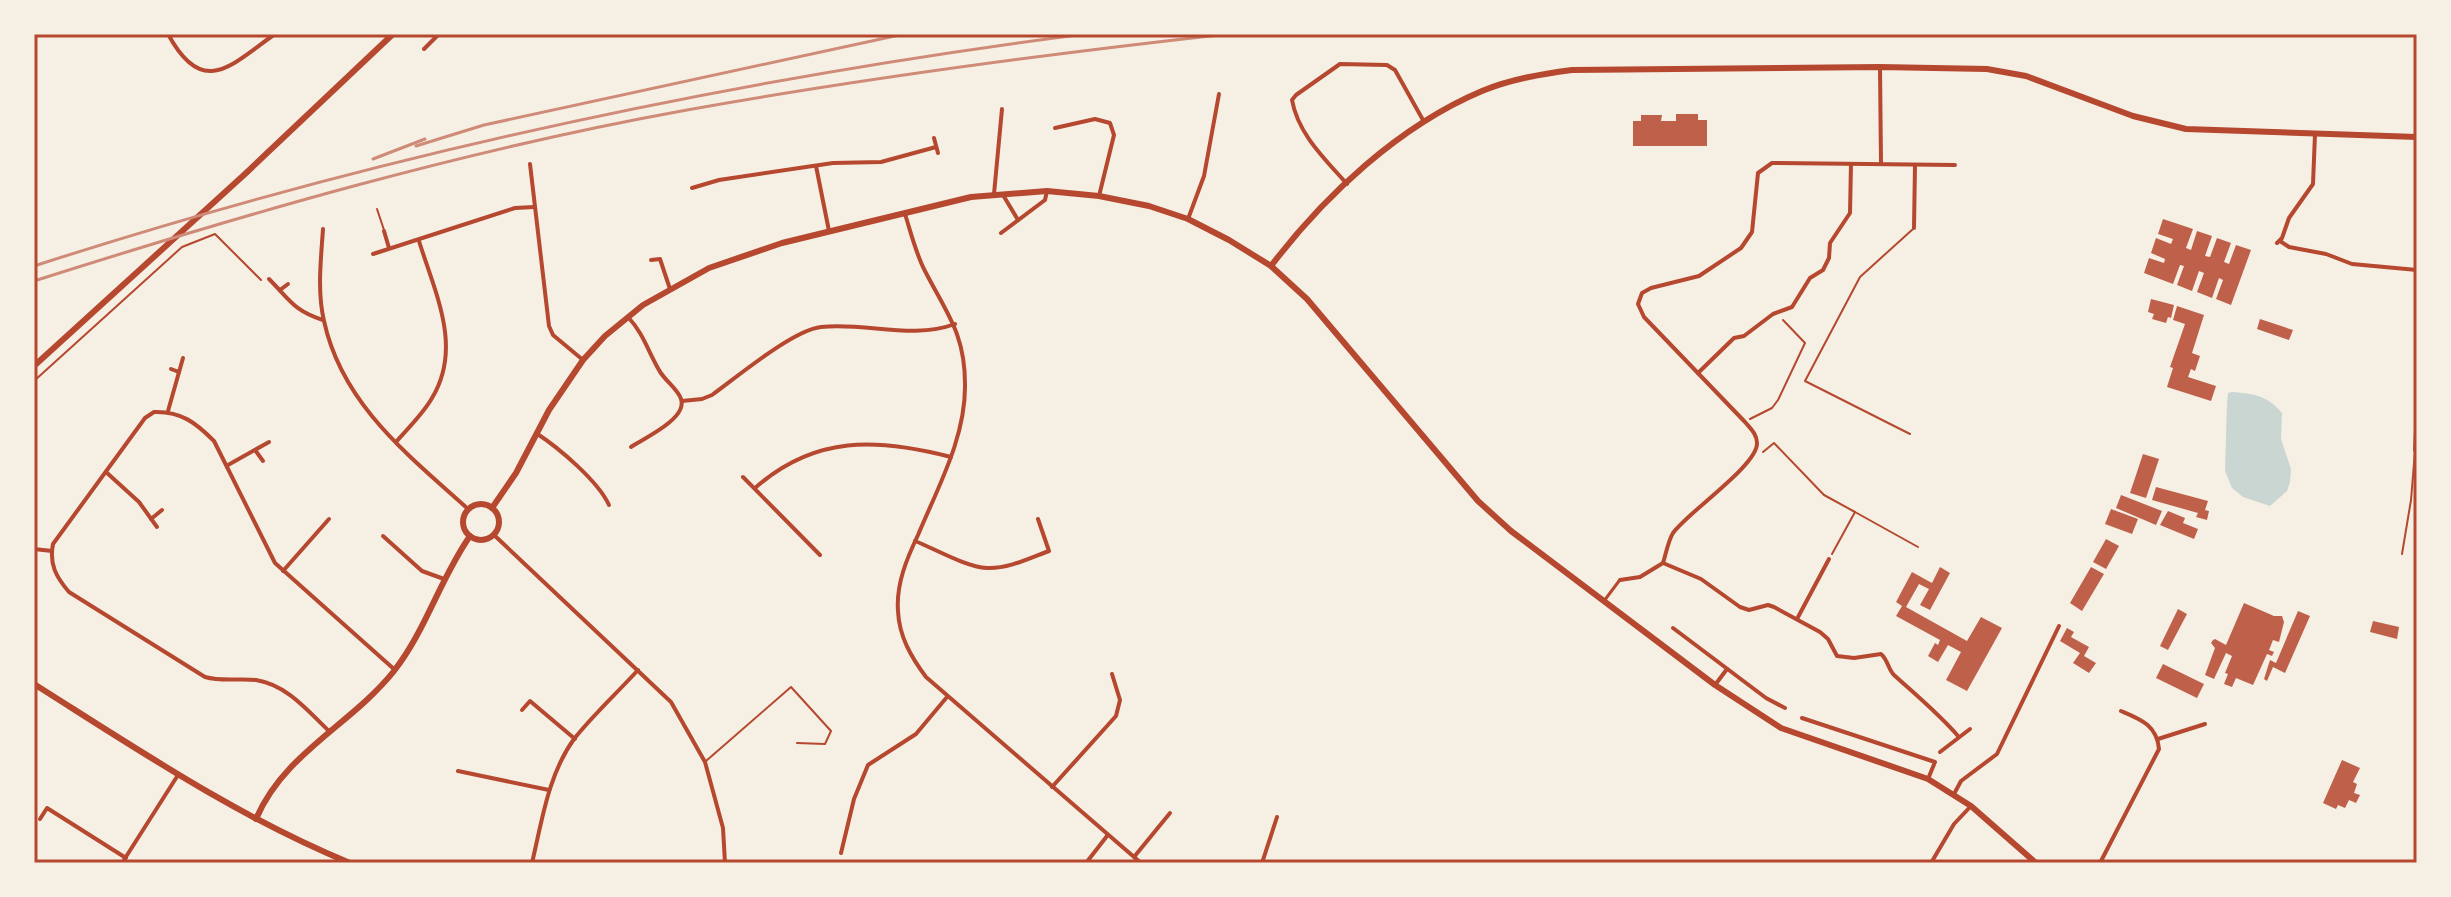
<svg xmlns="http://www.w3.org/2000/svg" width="2451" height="897" viewBox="0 0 2451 897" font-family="Poppins,sans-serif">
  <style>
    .water { fill: #c9d6d2 }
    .building { fill: #bf614a }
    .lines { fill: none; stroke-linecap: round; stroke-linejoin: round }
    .path { stroke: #b5482f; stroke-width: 2 }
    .service { stroke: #b5482f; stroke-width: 2 }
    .pedestrian { stroke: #b5482f; stroke-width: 3 }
    .minor { stroke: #b5482f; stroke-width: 4 }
    .tertiary { stroke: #b5482f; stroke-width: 6 }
    .rail { stroke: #cf8b77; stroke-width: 3 }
    .neatline { fill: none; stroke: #b5482f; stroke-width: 3 }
  </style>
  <rect width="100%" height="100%" fill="#f6efe4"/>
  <path class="water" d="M2232,392C2254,394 2267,395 2282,413L2281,439L2291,469L2290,482L2287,491L2270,506L2243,497L2232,488L2225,471L2227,403L2228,393Z"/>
  <g class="building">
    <polygon points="1676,114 1698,114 1698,120 1707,120 1707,146 1633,146 1633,121 1641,121 1641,115 1662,115 1661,121 1676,121"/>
    <polygon points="2163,219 2193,229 2186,248 2191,250 2197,231 2212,236 2205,256 2210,257 2217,238 2231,243 2224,262 2229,264 2236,245 2251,250 2231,305 2216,299 2223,280 2219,278 2212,298 2197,292 2204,273 2199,271 2192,291 2177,285 2184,266 2180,265 2173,284 2144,273 2149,258 2164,263 2165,259 2151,253 2156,238 2171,244 2173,239 2158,234"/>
    <polygon points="2151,299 2174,305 2171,318 2168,317 2166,323 2152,319 2154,314 2148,312"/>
    <polygon points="2177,306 2204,315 2192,353 2200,356 2195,371 2191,369 2188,377 2216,386 2211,401 2167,387 2173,368 2170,367 2185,324 2173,320"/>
    <polygon points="2260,319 2293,330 2289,340 2257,329"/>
    <polygon points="2143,454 2159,459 2146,498 2130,493"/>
    <polygon points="2156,487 2208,501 2205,510 2209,511 2207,520 2196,517 2198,513 2152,500"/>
    <polygon points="2121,495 2162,511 2156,525 2116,508"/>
    <polygon points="2111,509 2138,519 2132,534 2105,524"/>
    <polygon points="2168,511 2185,518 2183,523 2198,529 2194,539 2160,525"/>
    <polygon points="2106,539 2119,546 2106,569 2093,562"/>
    <polygon points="1940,567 1950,573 1930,610 1920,605 1929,589 1919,584 1906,607 1967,641 1981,617 2002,628 1967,691 1946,680 1961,652 1948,645 1938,662 1928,656 1935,643 1938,645 1940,640 1896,616 1902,606 1896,602 1912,572 1932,583"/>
    <polygon points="2091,567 2104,574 2082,611 2070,603"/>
    <polygon points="2244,603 2274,616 2282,616 2284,622 2279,642 2273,640 2269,650 2274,652 2272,656 2267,654 2253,685 2236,678 2232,687 2224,684 2228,674 2225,673 2232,656 2226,653 2214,679 2205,675 2215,648 2211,643 2213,640 2215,639 2226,645"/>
    <polygon points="2178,609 2187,614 2168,650 2160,646"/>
    <polygon points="2298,611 2310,616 2285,673 2273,667 2267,681 2264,679 2270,660 2276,663"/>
    <polygon points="2373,621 2399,627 2397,639 2370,632"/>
    <polygon points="2067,628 2074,632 2071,637 2089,647 2084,656 2096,663 2089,673 2073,663 2080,653 2060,641"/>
    <polygon points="2163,664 2204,684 2197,698 2156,678"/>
    <polygon points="2342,760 2360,768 2353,782 2357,784 2354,793 2360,795 2356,803 2349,800 2345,808 2338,805 2336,809 2323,803"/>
  </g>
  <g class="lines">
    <g class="path">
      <polyline points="34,381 182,247 215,234 261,280"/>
      <polyline points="1750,419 1772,408 1778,400 1805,343 1783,320"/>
      <polyline points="1763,452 1774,443 1824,495 1855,512"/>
      <polyline points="1832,554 1855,512 1918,547"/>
    </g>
    <g class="service">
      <polyline points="377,209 384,230"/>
      <polyline points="1910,434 1805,381 1860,277 1913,229"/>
      <polyline points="2402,554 2411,500 2415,451"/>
      <polyline points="706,761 791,687 831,731 825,744 797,743"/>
    </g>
    <polyline class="pedestrian" points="1604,601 1619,581"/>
    <g class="minor">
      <path d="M168,34C203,99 231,65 275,34"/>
      <polyline points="424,49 439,34"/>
      <polyline points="1880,67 1881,164"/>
      <polyline points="1055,128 1095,119 1110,123 1114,135 1099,196"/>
      <polyline points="934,138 938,153"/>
      <polyline points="530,164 549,326 553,335 583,360"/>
      <polyline points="816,166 829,231"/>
      <path d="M1347,184C1325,159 1298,134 1292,100L1296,95L1340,64L1387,65L1395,70L1423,120"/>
      <polyline points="692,188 719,180 833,163 881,162 936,147"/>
      <polyline points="994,194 1002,109"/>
      <polyline points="1003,195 1018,220"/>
      <path d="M905,214C911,233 916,254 925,271C947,314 965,334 965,384C966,437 938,487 918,535C907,558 896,584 898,611C899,636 911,657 926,677L1141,863"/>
      <polyline points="1188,219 1204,176 1219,94"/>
      <polyline points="1914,228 1915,165"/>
      <path d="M323,229C321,259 317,291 324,321C342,404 408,455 468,509"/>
      <polyline points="384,231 389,248"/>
      <polyline points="1001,233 1045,200 1047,191"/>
      <polyline points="2280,241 2289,247 2326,254 2352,264 2417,270"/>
      <polyline points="2277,243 2282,238 2289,218 2313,184 2315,134"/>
      <polyline points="373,254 515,208 534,207"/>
      <polyline points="651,260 660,259 670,289"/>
      <path d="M269,279C290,300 294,311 323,320"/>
      <polyline points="280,290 288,284"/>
      <path d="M628,317C643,333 648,351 659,370C664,380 678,389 681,399C688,418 645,438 631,447"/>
      <polyline points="171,369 179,372"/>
      <polyline points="1698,373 1734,338 1744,336 1773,314 1792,307 1810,278 1823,270 1829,258 1830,243 1850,213 1851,164"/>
      <path d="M682,401L702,399L712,395C737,377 793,330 821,327C866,322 912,340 955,324"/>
      <polyline points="168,411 183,358"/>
      <path d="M536,433C559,448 598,481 609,505"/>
      <path d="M396,442C408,428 423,414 432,398C463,347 435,293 419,241"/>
      <polyline points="255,450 263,461"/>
      <polyline points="2415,450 2417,410"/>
      <polyline points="228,465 269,442"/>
      <polyline points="106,472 139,502 157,527"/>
      <polyline points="743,477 820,555"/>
      <path d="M755,488C815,435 877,438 951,457"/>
      <polyline points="151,519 162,510"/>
      <polyline points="494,535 671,702 705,762 723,828 725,863"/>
      <polyline points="383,536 422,571 444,579"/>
      <path d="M915,541C935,549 966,567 987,568C1008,569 1030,558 1049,551L1038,519"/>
      <polyline points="34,549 52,551"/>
      <path d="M1663,563C1666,554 1668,541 1673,533C1688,512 1758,465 1757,443C1757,434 1750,428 1745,422L1644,317L1638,304L1642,293L1651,288L1699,276L1741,248L1752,232L1758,173L1772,163L1955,165"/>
      <polyline points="283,571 329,519"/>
      <path d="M1620,580L1640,577L1663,563L1701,579L1740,607L1749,610L1768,605L1774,607L1820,632L1828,639L1837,656L1854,658L1881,654C1888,660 1888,669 1894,675C1916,695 1939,714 1958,736"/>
      <polyline points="1797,619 1829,559"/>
      <polyline points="1673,628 1766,698 1785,708"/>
      <polyline points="1715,685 1727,669"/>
      <polyline points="522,710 530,701 575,739"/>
      <polyline points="1802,718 1935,762 1928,779"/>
      <path d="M329,731C307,710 287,685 256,680C238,678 223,682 205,677L69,592C56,577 49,564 53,544L145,418L154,412C181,411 196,423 214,441L275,563L395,670"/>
      <polyline points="2158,739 2205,724"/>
      <polyline points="1940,752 1970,729"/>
      <polyline points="458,771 549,790"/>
      <polyline points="1052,787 1116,716 1120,700 1112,674"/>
      <polyline points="1954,794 1961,781 1997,754 2059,626"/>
      <polyline points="40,819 47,808 126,858"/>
      <polyline points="841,853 854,799 868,765 916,734 947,697"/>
      <polyline points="1134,857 1170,813"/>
      <polyline points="122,863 178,775"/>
      <path d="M532,863C542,821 548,775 574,739C593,715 617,693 638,670"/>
      <polyline points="1086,863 1107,836"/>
      <polyline points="1262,863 1277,817"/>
      <polyline points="1931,863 1954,824 1971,806"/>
      <path d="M2100,863L2159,749C2157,725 2140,719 2121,711"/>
    </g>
    <g class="tertiary">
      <path d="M1271,266C1325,195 1399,126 1482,91C1511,79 1542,74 1572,70L1880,67L1987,69L2026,76L2133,116L2186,129L2417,137"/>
      <polyline points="34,366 245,174 393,34"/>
      <circle cx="481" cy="522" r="18"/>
      <polyline points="492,508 516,473 549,410 583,360 605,336 643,305 709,268 782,243 971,197 1047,191 1099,196 1149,206 1188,219 1229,240 1271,266 1307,299 1478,501 1511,531 1715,685 1781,728 1928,779 1971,806 2036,863"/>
      <path d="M34,684C137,749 238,817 350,863"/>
      <path d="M256,819C284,753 351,725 394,671C426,630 440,579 470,536"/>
    </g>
    <g class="rail">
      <polyline points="416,146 484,125 904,34"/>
      <polyline points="373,159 425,139"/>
      <path d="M34,266C377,155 728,80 1085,34"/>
      <path d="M34,281C248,213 465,150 687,110C866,78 1047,54 1228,34"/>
    </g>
  </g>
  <rect width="2451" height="897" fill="none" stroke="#f6efe4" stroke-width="72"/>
  <rect x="36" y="36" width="2379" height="825" class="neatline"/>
</svg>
